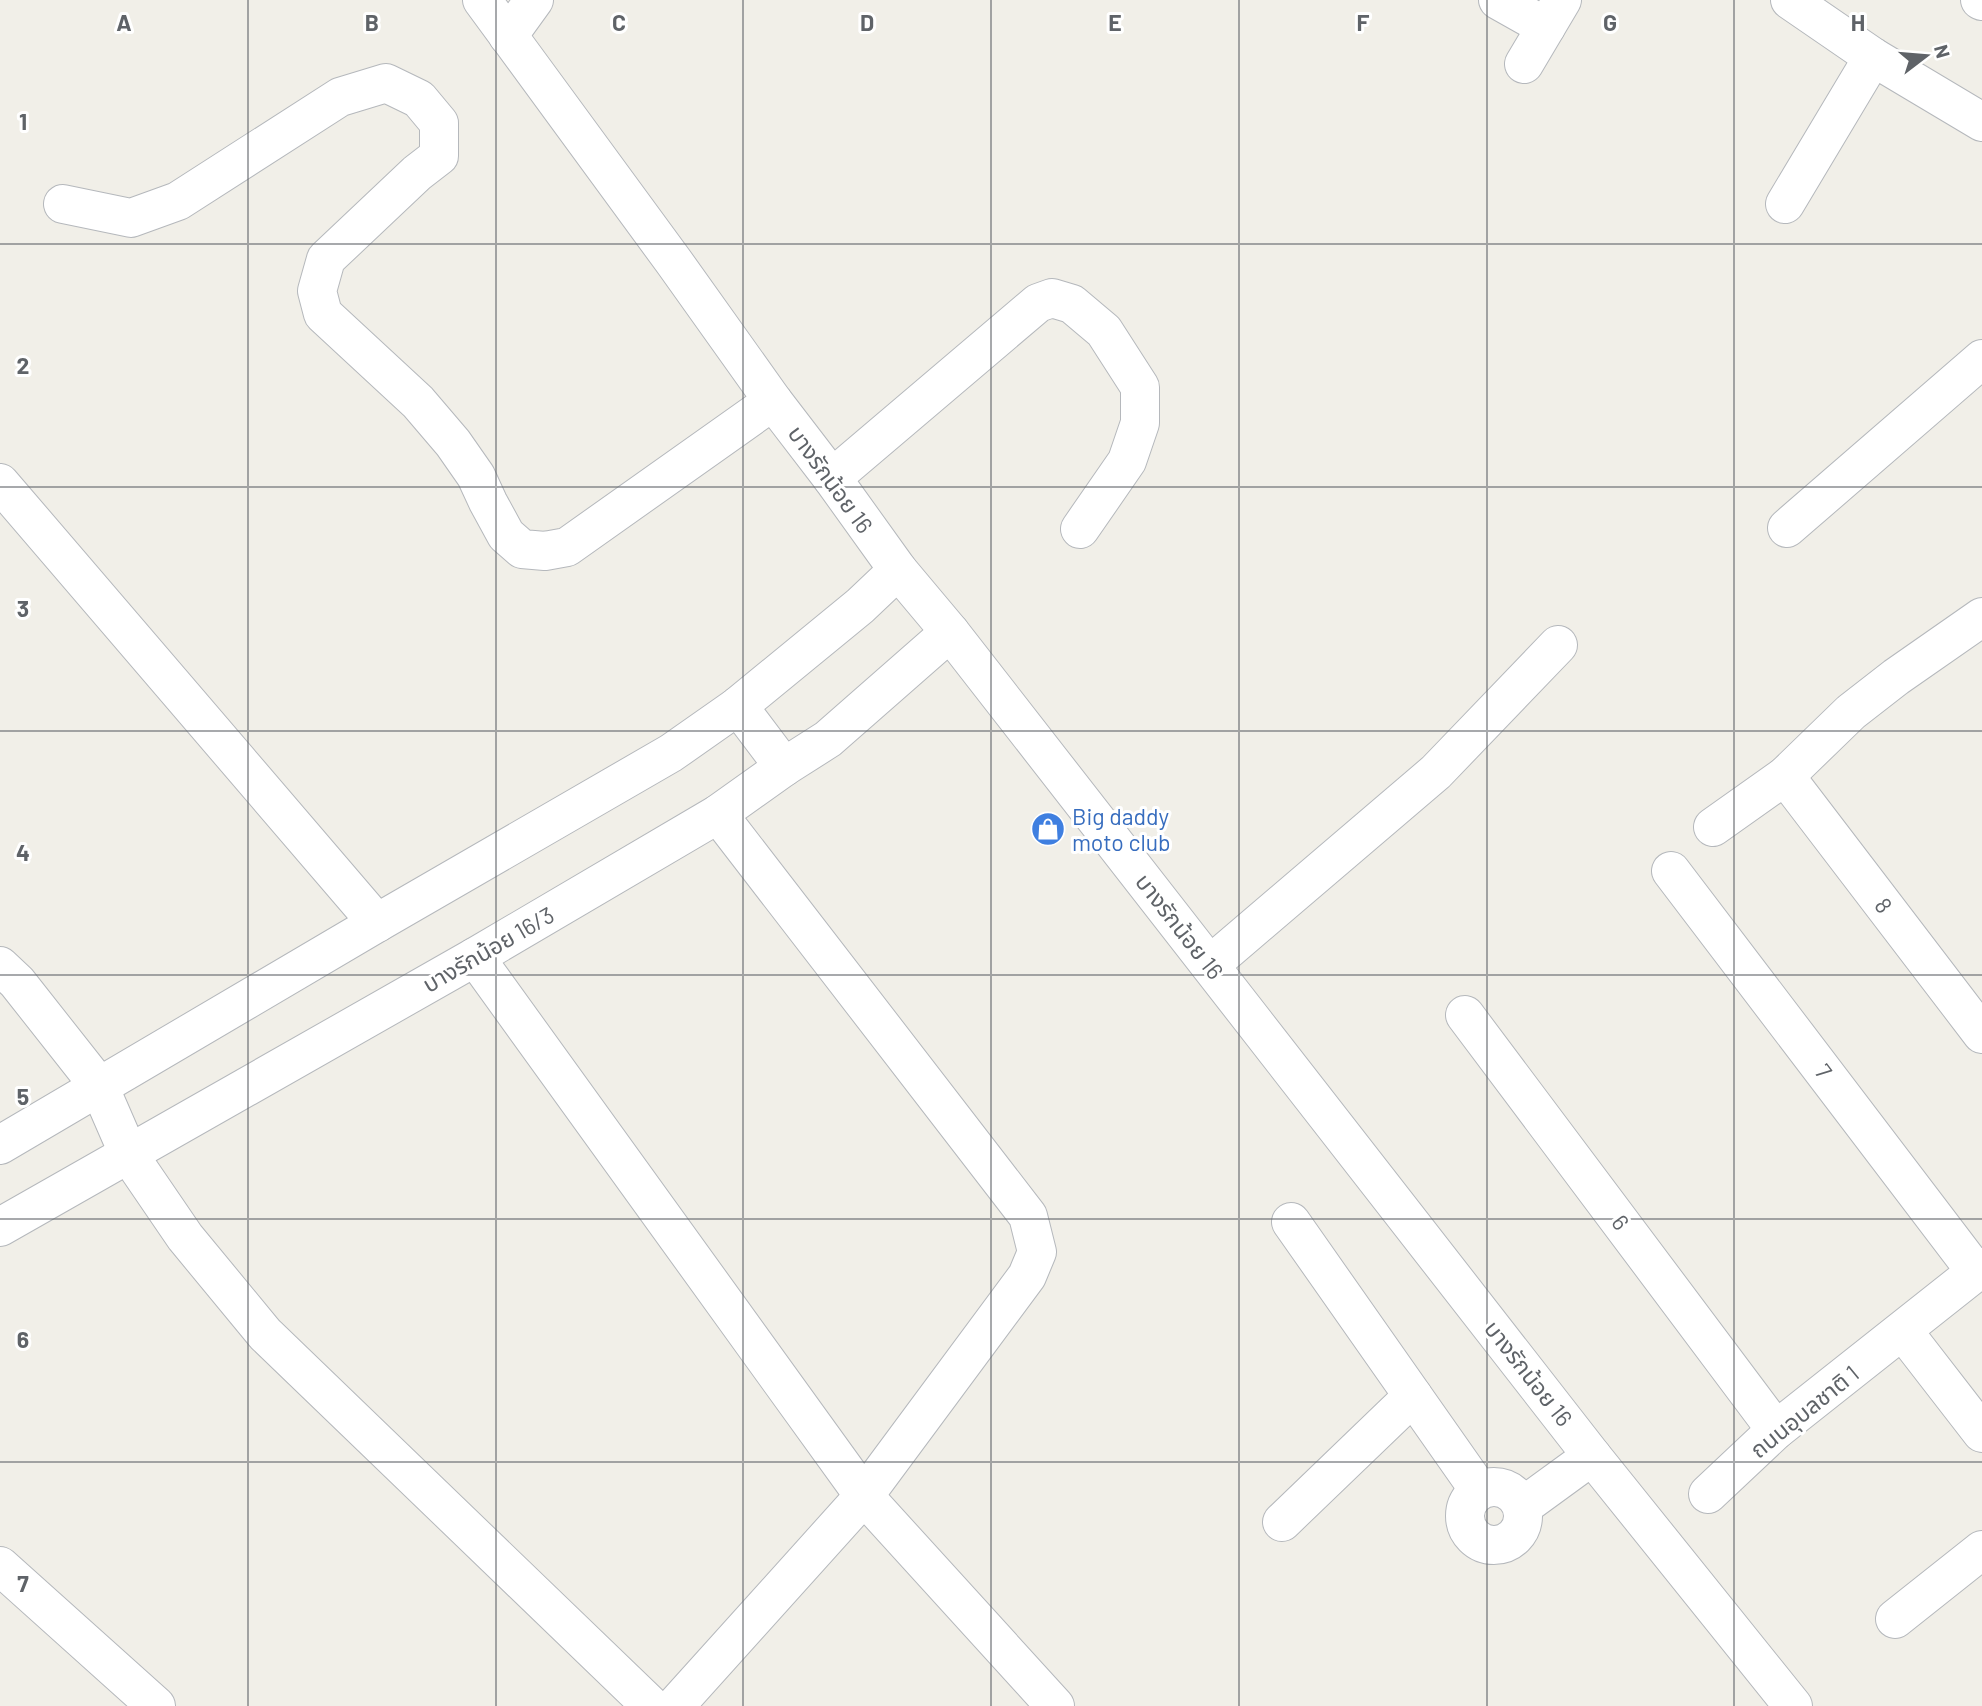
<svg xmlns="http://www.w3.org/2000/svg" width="1982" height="1706" viewBox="0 0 1982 1706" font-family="Barlow,'Noto Sans Thai',sans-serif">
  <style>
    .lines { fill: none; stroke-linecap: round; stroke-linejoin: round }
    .minor-casing { stroke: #b5b8bc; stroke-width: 40 }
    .minor { stroke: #fff; stroke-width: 38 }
    .grid { fill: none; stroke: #5f6368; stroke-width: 2; stroke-opacity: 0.55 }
    .labels { text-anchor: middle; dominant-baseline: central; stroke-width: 6; stroke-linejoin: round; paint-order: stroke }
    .street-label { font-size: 23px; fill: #5f6368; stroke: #fff }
    .shop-label { font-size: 23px; fill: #366cbe; stroke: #fff; text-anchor: start }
    .grid-label { font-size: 23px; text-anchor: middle; font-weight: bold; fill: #5f6368; stroke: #fff; stroke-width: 6; stroke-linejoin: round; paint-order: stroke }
  </style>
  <rect width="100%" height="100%" fill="#f1efe8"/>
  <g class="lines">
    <g class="minor-casing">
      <g id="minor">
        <polyline points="482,0 674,262 773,401 832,478 898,570 950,632 1592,1456 1793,1706"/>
        <polyline points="1498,0 1546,27"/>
        <polyline points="1790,0 1873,57 1982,122"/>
        <polyline points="1980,0 1982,1"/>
        <polyline points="508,36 534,0"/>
        <polyline points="1524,64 1562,0"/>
        <polyline points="63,204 131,218 178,201 340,97 386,83 419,99 439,123 439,156 417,173 326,259 317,291 323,314 418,402 453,443 476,476 488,502 506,535 522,549 545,551 567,547 773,401"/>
        <polyline points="1785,204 1873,57"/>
        <polyline points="832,478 1038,303 1052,298 1072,304 1104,331 1140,387 1140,423 1127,461 1080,529"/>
        <polyline points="0,483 377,923"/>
        <polyline points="1787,528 1982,359"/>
        <polyline points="738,706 784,767"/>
        <polyline points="1785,776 1982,1034"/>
        <polyline points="1713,827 1785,776 1851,712 1896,677 1982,617"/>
        <polyline points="1671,871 1976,1272"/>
        <polyline points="475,957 864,1496 1055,1706"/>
        <polyline points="1210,965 1436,772 1558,645"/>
        <polyline points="0,966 17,982 99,1086 129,1155 185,1237 265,1334 651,1706"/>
        <polyline points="1465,1015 1776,1430"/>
        <polyline points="0,1145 377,923 671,753 738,706 860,606 898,570"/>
        <polyline points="1291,1222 1479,1490"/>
        <polyline points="0,1227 475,957 718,814 784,767 828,739 950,632"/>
        <polyline points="1903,1331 1982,1433"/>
        <circle cx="1494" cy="1516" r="29"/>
        <polyline points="1708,1494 1776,1430 1982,1267"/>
        <polyline points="1522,1507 1592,1456"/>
        <polyline points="1282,1522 1413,1396"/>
        <polyline points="0,1566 156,1706"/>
        <polyline points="1895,1619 1982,1550"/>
        <polyline points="675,1706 864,1496 1027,1276 1037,1252 1028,1216 718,814"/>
      </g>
    </g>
    <use href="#minor" class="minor"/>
  </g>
  <path class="grid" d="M248,0V1706M496,0V1706M743,0V1706M991,0V1706M1239,0V1706M1487,0V1706M1734,0V1706M0,244H1982M0,487H1982M0,731H1982M0,975H1982M0,1219H1982M0,1462H1982"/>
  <defs>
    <g id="shop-disc" transform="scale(1.75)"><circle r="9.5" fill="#3f7fe0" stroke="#fff"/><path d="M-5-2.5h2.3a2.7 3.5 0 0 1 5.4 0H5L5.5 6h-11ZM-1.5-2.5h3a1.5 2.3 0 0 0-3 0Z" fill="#fff"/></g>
  </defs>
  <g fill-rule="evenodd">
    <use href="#shop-disc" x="1048" y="829"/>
  </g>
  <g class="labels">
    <g class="street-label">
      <text transform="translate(831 479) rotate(54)">บางรักน้อย 16</text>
      <text transform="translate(1884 905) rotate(53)">8</text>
      <text transform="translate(1180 926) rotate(52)">บางรักน้อย 16</text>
      <text transform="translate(488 949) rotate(-30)">บางรักน้อย 16/3</text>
      <text transform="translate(1824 1071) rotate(53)">7</text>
      <text transform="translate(1621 1222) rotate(53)">6</text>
      <text transform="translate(1529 1373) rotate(52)">บางรักน้อย 16</text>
      <text transform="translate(1804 1411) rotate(-39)">ถนนอุบลชาติ 1</text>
    </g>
    <g class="shop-label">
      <text x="1072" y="816">Big daddy<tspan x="1072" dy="26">moto club</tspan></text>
    </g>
  </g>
  <g class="grid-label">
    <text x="124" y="31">A</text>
    <text x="372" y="31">B</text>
    <text x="619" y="31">C</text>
    <text x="867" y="31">D</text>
    <text x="1115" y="31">E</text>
    <text x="1363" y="31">F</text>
    <text x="1610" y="31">G</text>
    <text x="1858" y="31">H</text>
    <text x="23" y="130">1</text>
    <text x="23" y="374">2</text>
    <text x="23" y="617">3</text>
    <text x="23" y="861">4</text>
    <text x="23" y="1105">5</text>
    <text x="23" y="1348">6</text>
    <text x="23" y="1592">7</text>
  </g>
  <g transform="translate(1926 56) rotate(74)" stroke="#ffffff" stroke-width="5" paint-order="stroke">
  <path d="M0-5L12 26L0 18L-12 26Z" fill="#5f6368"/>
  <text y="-10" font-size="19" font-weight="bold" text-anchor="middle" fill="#5f6368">N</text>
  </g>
</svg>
